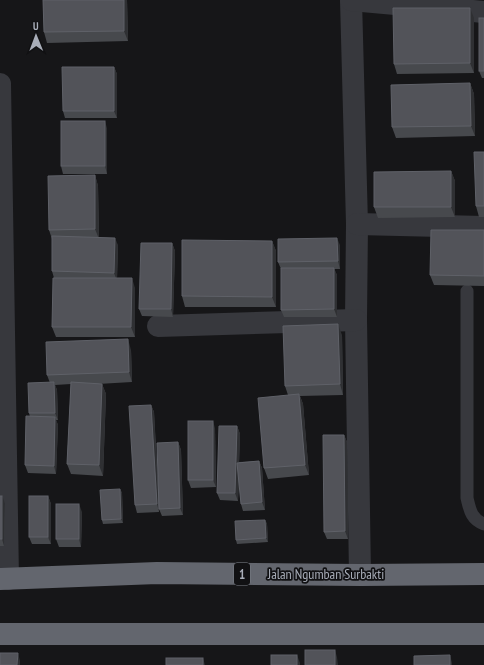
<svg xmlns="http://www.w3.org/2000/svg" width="484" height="665" viewBox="0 0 484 665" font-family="'PT Sans Narrow',sans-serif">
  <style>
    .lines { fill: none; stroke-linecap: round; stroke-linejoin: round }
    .lane { stroke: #37383d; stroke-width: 13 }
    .street { stroke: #37383d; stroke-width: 22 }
    .highway { stroke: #63666e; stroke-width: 22 }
    .wall { fill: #47494d }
    .shaded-wall { fill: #2f3033 }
    .building { fill: #525359; stroke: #5f6168 }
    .labels { text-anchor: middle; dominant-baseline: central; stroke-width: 3.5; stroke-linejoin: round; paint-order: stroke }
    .shield { fill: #111113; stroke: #7b7e86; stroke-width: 1 }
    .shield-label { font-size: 13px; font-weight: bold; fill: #a8adb8 }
    .street-label { font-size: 14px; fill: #a8adb8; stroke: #111113 }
  </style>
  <rect width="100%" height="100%" fill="#161618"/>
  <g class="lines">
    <path class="lane" d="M467,291V498C470,510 471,519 484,524"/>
    <g class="street">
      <polyline points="351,0 357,224 356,320 360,575"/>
      <polyline points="351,0 484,12"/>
      <polyline points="0,84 8,579"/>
      <polyline points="357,224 484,227"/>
      <polyline points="158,326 356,320"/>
    </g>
    <g class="highway">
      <polyline points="0,579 157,573 360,575 484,574"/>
      <polyline points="0,634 484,634"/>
    </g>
  </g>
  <g class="wall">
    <polygon points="43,0 127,0 128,41 47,43 44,32"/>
    <polygon points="474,18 474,73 397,74 394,64"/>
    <polygon points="484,18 484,78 482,78 479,71"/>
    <polygon points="114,67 117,74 117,118 65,118 63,111"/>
    <polygon points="470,83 474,94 475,136 396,138 392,127"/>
    <polygon points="107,128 107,174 63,174 61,166"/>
    <polygon points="484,152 484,217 479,217 476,206"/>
    <polygon points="451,171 455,181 455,217 378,218 374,207"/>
    <polygon points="95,175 98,186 99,238 118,245 117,278 135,288 135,337 56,337 52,327 54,278 52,271 52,239 49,230"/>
    <polygon points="484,230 484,286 434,285 430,275"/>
    <polygon points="272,241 276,251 276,307 185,307 182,296"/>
    <polygon points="172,243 175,251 173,317 142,316 139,309"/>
    <polygon points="340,245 340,269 334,269 337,275 337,317 284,317 281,310 281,269 278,262"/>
    <polygon points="342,335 343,395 300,396 303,404 309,475 268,479 264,468 288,395 285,386"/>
    <polygon points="131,350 132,382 98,384 102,384 106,394 103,476 71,474 67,464 71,384 55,385 57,390 58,420 56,420 58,425 56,474 28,473 25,465 30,417 29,413 50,383 47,375"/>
    <polygon points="151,405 154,412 159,501 178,442 181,450 183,515 162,516 159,509 159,512 137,513 135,505"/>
    <polygon points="237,426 240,434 239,462 259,461 262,468 265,510 243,511 241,504 239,477 238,501 220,500 217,493"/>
    <polygon points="215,428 216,487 191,488 188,480"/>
    <polygon points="344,435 347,442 348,539 327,539 324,532"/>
    <polygon points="120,489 122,493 123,523 103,524 102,520"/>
    <polygon points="0,496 5,503 4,546 0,546"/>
    <polygon points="48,496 51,504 51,544 32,544 29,537"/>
    <polygon points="82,512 81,547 59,547 56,539"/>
    <polygon points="265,520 267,524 268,542 237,544 236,540"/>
  </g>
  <g class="shaded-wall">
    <polygon points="124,0 127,0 128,41 124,31"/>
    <polygon points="470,8 474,18 474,73 470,63"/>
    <polygon points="114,67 117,74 117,118 114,111"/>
    <polygon points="470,83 474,94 475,136 471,126"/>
    <polygon points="105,121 107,128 107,174 105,166"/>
    <polygon points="451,171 455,181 455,217 451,207"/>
    <polygon points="95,175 98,186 99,239 95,229"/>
    <polygon points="115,238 118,245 117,281 114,273"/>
    <polygon points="337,238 340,245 340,269 338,261"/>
    <polygon points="272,241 276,251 276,307 272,297"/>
    <polygon points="172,243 175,251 173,317 171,309"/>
    <polygon points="334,268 337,275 337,317 334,309"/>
    <polygon points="132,278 135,288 135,337 131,327"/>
    <polygon points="338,324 342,335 343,395 340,384"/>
    <polygon points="128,339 131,350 132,382 129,372"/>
    <polygon points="54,382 57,390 58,420 55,413"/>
    <polygon points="102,384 106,394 103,476 99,465"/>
    <polygon points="299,394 303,404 309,475 305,465"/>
    <polygon points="151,405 154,412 159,512 157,504"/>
    <polygon points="55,417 58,425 56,474 54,466"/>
    <polygon points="213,421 215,428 216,487 213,480"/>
    <polygon points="237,426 240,434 238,501 235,493"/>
    <polygon points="344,435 347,442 348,539 345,531"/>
    <polygon points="178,442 181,450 183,515 180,508"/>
    <polygon points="259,461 262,468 265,510 262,502"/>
    <polygon points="120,489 122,493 123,523 121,519"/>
    <polygon points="2,496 5,503 4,546 2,539"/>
    <polygon points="48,496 51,504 51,544 48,537"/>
    <polygon points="79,504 82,512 81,547 79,539"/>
    <polygon points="265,520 267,524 268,542 266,538"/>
    <polygon points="335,650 337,657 338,665 335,665"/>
    <polygon points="18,653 20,661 20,665 17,665"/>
    <polygon points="297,655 300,663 300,665 297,665"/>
    <polygon points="450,655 452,663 452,665 450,665"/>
    <polygon points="203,658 205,665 203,665"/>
  </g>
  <g class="building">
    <polygon points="43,0 124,0 124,31 44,32"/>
    <polygon points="393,8 470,8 470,63 394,64"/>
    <rect x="479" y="18" width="5" height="53"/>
    <polygon points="62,67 114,67 114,111 63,111"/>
    <polygon points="470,83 471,126 392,127 391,85"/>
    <rect x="61" y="121" width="44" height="45"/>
    <polygon points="474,152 484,152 484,206 476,206"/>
    <polygon points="451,171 451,207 374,207 374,172"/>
    <polygon points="95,175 95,229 49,230 48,176"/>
    <polygon points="431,230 484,230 484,276 430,275"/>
    <polygon points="52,236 115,238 114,273 52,271"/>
    <polygon points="337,238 338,261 278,262 278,239"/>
    <polygon points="182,240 272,241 272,297 182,296"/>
    <polygon points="141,243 172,243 171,309 139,309"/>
    <polygon points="281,268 334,268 334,309 281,310"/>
    <polygon points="53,278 132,278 131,327 52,327"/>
    <polygon points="338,324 340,384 285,386 283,326"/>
    <polygon points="128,339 129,372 47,375 46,342"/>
    <polygon points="54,382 55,413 29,413 28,383"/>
    <polygon points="71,382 102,384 99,465 67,464"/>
    <polygon points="299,394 305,465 264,468 258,398"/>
    <polygon points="151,405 157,504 135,505 129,406"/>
    <polygon points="26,416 55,417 54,466 25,465"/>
    <rect x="188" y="421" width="25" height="59"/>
    <polygon points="219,426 237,426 235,493 217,493"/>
    <polygon points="323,435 344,435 345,531 324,532"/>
    <polygon points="178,442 180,508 159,509 157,443"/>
    <polygon points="259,461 262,502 241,504 237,463"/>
    <polygon points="120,489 121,519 102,520 100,490"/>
    <rect x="0" y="496" width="2" height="43"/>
    <rect x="29" y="496" width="19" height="41"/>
    <rect x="56" y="504" width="23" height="35"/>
    <polygon points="265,520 266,538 236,540 235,521"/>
    <rect x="305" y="650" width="30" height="15"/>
    <polygon points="0,653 18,653 17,665 0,665"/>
    <rect x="271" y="655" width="26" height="10"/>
    <polygon points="450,655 450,665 414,665 414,656"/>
    <rect x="166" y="658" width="37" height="7"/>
  </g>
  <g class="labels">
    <rect class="shield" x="234" y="563" width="16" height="22" rx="3"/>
    <g class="shield-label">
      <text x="242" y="574">1</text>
    </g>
    <g class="street-label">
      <text x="326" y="574">Jalan Ngumban Surbakti</text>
    </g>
  </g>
  <g transform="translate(36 36) rotate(359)" stroke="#111113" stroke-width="3" paint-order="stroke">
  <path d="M0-3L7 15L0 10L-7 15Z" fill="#a8adb8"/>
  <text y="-6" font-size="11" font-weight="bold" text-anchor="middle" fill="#a8adb8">U</text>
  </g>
</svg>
